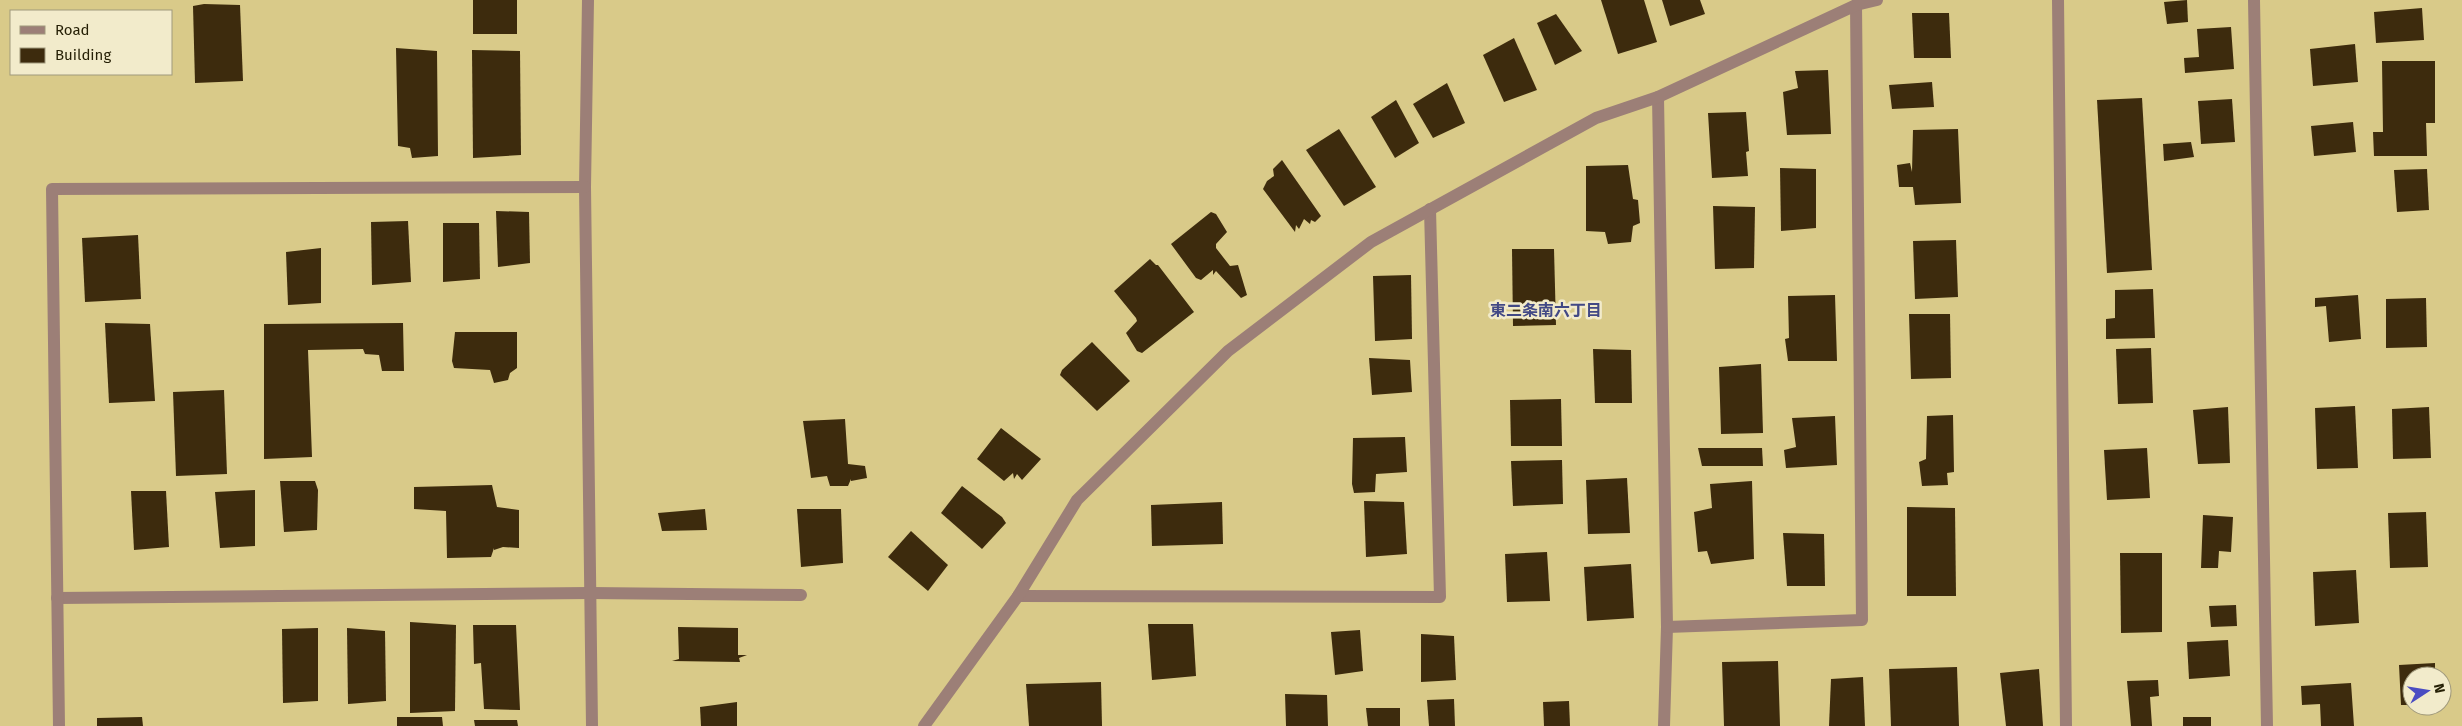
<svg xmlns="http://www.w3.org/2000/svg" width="2462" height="726" viewBox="0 0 2462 726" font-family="'Fira Sans','Noto Sans JP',sans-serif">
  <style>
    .building { fill: #3d2b0d }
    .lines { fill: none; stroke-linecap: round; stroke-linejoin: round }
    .minor { stroke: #9c7f77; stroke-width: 12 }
    .labels { text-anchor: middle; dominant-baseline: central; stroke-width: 5; stroke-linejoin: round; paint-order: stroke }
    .neighbourhood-label { font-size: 16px; font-weight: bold; fill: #424985; stroke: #f2ebcb }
  </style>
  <rect width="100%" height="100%" fill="#d9ca89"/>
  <g class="building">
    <rect x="473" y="0" width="44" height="34"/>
    <polygon points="1601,0 1644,0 1657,42 1618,54"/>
    <polygon points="1662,0 1700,0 1705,14 1670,26"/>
    <polygon points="2187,0 2188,22 2167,24 2164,2"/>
    <polygon points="204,4 240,5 243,81 195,83 193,6"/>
    <polygon points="2422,8 2424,40 2376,43 2374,12"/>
    <polygon points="1912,13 1949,13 1951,58 1914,58"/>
    <polygon points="1556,14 1582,51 1555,65 1537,23"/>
    <polygon points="2231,27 2234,69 2185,73 2184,58 2199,57 2197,29"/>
    <polygon points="1514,38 1537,90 1504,102 1483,55"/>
    <polygon points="2355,44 2358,82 2313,86 2310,49"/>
    <polygon points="396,48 437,51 438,156 412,158 410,148 398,146"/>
    <polygon points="472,50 520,51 521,155 473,158"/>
    <polygon points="2382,61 2435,61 2435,123 2426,123 2427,156 2374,156 2373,132 2383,132"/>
    <polygon points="1828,70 1831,134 1787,135 1783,92 1798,88 1795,71"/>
    <polygon points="1932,82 1934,107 1892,109 1889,85"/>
    <polygon points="1447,83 1465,123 1433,138 1413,104"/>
    <polygon points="2142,98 2152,270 2107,273 2097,100"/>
    <polygon points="2232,99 2235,142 2201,144 2198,101"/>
    <polygon points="1396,100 1419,143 1395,158 1371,117"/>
    <polygon points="1746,112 1749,151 1746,152 1748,176 1712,178 1708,113"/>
    <polygon points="2353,122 2356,152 2314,156 2311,126"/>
    <polygon points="1339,129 1376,187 1344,206 1306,150"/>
    <polygon points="1958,129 1961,203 1915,205 1913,187 1899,187 1897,165 1910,163 1912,172 1913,130"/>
    <polygon points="2191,142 2194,157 2164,161 2163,144"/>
    <polygon points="1282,160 1321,216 1315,222 1311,220 1310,224 1304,219 1299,229 1296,225 1295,232 1263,189 1267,181 1274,176 1273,169"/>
    <polygon points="1628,165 1633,199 1638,200 1640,223 1633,226 1631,242 1608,244 1605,232 1586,231 1586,166"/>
    <polygon points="1780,168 1816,169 1816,228 1781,231"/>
    <polygon points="2427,169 2429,210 2397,212 2394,170"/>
    <polygon points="1713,206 1755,207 1754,268 1715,269"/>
    <polygon points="496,211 529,212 530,263 498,267"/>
    <polygon points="1211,212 1216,214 1227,232 1216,244 1216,248 1230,266 1238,265 1247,295 1241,298 1216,271 1213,275 1213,270 1201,280 1196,278 1171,244"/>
    <polygon points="408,221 411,282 372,285 371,222"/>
    <polygon points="443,223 479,223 480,279 443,282"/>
    <polygon points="138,235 141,299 85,302 82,238"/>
    <polygon points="1956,240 1958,297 1915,299 1913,241"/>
    <polygon points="321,248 321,303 288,305 286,252"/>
    <polygon points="1512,249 1554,249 1556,325 1513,326"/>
    <polygon points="1150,259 1156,265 1158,265 1194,312 1142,353 1137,351 1126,333 1137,321 1136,318 1114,291"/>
    <polygon points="1411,275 1412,339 1375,341 1373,276"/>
    <polygon points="2153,289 2155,338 2106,339 2106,319 2115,318 2115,290"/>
    <polygon points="1835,295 1837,361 1788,361 1785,339 1789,338 1788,296"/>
    <polygon points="2358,295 2361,339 2329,342 2326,306 2315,307 2315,298"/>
    <polygon points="2426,298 2427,347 2386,348 2386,299"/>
    <polygon points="1909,314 1950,314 1951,378 1911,379"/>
    <polygon points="105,323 150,324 155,401 109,403"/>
    <polygon points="403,323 404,371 382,371 379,355 365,354 363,349 308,350 312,457 264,459 264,324"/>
    <polygon points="455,332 517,332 517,368 510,373 508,380 494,383 490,370 454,368 452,361"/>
    <polygon points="1092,342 1130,381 1097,411 1060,375 1062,370"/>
    <polygon points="2151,348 2153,403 2118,404 2116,349"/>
    <polygon points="1593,349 1631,350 1632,403 1595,403"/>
    <polygon points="1369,358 1410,360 1412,392 1372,395"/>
    <polygon points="1761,364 1763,433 1721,434 1719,367"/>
    <polygon points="224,390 227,474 176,476 173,392"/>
    <polygon points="1561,399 1562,446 1511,446 1510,400"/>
    <polygon points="2355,406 2358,468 2317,469 2315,408"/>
    <polygon points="2228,407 2230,463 2198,464 2193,410"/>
    <polygon points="2429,407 2431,458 2393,459 2392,409"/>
    <polygon points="1953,415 1954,472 1947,473 1948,485 1922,486 1919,462 1926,459 1927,416"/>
    <polygon points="1835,416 1837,465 1786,468 1784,450 1796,447 1792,418"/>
    <polygon points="845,419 848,464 865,466 867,478 851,481 851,479 848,486 830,486 827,476 811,478 803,421"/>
    <polygon points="1001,428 1041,459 1022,480 1017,474 1014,479 1013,473 1004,481 977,459"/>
    <polygon points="1405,437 1407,472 1376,474 1375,492 1354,493 1352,484 1353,438"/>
    <polygon points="1698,448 1762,448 1763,466 1702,466"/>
    <polygon points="2147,448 2150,498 2107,500 2104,450"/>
    <polygon points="1562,460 1563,504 1513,506 1511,461"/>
    <polygon points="1627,478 1630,533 1588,534 1586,480"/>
    <polygon points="280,481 315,481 318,490 317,530 284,532"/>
    <polygon points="1752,481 1754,559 1711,564 1707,551 1698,552 1694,512 1712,508 1710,484"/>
    <polygon points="492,485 497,507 519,510 519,548 503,547 494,550 494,548 491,557 447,558 446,511 414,509 414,487"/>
    <polygon points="962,486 1002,517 1006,523 982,549 941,513"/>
    <polygon points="255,490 255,546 220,548 215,492"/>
    <polygon points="131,491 166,491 169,547 134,550"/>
    <polygon points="1364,501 1404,502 1407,554 1366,557"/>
    <polygon points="1222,502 1223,544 1152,546 1151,505"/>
    <polygon points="1907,507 1955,508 1956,596 1907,596"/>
    <polygon points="705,509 707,530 662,531 658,513"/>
    <polygon points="797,509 841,509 843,563 801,567"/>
    <polygon points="2426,512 2428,567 2390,568 2388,513"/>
    <polygon points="2203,515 2233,517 2231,552 2219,551 2218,568 2201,568"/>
    <polygon points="911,531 948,565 928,591 888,557"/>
    <polygon points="1783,533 1824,534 1825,586 1787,586"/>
    <polygon points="1547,552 1550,601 1507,602 1505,554"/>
    <polygon points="2120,553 2162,553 2162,632 2121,633"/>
    <polygon points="1631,564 1634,618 1587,621 1584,567"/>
    <polygon points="2356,570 2359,623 2315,626 2313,572"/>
    <polygon points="2236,605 2237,626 2211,627 2209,606"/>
    <polygon points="410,622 456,625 455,711 410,713"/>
    <polygon points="1148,624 1193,624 1196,676 1152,680"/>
    <polygon points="473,625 516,625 520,710 484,709 481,663 474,664"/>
    <polygon points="678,627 738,628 738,655 747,655 739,658 740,662 672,661 679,659"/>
    <polygon points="318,628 318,701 283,703 282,629"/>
    <polygon points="347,628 385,631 386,701 348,704"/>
    <polygon points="1360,630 1363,671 1335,675 1331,632"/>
    <polygon points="1421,634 1454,636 1456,680 1421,682"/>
    <polygon points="2228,640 2230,676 2189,679 2187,642"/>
    <polygon points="1778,661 1780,726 1724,726 1722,662"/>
    <polygon points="2435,663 2435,676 2412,676 2412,705 2401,705 2399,665"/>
    <polygon points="1957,667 1959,726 1891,726 1889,669"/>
    <polygon points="2039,669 2043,726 2006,726 2000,673"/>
    <polygon points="1863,677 1865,726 1829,726 1831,679"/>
    <polygon points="2158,680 2159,696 2150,697 2152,726 2131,726 2127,681"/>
    <polygon points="1101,682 1102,726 1029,726 1026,684"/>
    <polygon points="2351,683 2354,726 2321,726 2320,704 2302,705 2301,686"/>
    <polygon points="1285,694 1327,695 1328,726 1286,726"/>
    <polygon points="1454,699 1455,726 1429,726 1427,700"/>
    <polygon points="1569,701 1570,726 1544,726 1543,702"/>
    <polygon points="737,702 737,726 701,726 700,707"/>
    <polygon points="1366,708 1400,708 1400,726 1368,726"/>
    <polygon points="142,717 143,726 97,726 97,718"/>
    <polygon points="397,717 442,717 443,726 397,726"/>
    <rect x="2183" y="717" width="28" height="9"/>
    <polygon points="474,720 517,720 518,726 475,726"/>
  </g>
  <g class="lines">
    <g class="minor">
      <polyline points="588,0 585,187 592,726"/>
      <polyline points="2058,0 2066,726"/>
      <polyline points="2254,0 2267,726"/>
      <polyline points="1658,97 1667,627 1664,726"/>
      <polyline points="1018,596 1440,597 1430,209"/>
      <polyline points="57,598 590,593 801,595"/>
      <polyline points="1667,627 1862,620 1856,5"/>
      <polyline points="59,726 52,189 585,187"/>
      <polyline points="924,726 1018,596 1077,500 1228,351 1371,242 1596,118 1658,97 1856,5 1877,0"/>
    </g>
  </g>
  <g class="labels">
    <g class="neighbourhood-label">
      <text x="1546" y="310">東二条南六丁目</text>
    </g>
  </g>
  <rect x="10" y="10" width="162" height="65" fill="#f2ebcb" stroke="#a0997c"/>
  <rect x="20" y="26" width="25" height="8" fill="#9c7f77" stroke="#a0997c"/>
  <text x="55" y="35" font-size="15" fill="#251f05">Road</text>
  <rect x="20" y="48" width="25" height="15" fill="#3d2b0d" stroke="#a0997c"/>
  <text x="55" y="60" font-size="15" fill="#251f05">Building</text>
  <g transform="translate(2427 691) rotate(78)"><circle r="24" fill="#f2ebcb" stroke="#a0997c"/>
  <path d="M0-4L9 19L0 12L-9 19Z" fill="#4a4cc2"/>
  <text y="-8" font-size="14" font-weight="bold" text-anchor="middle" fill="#251f05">N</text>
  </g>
</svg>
